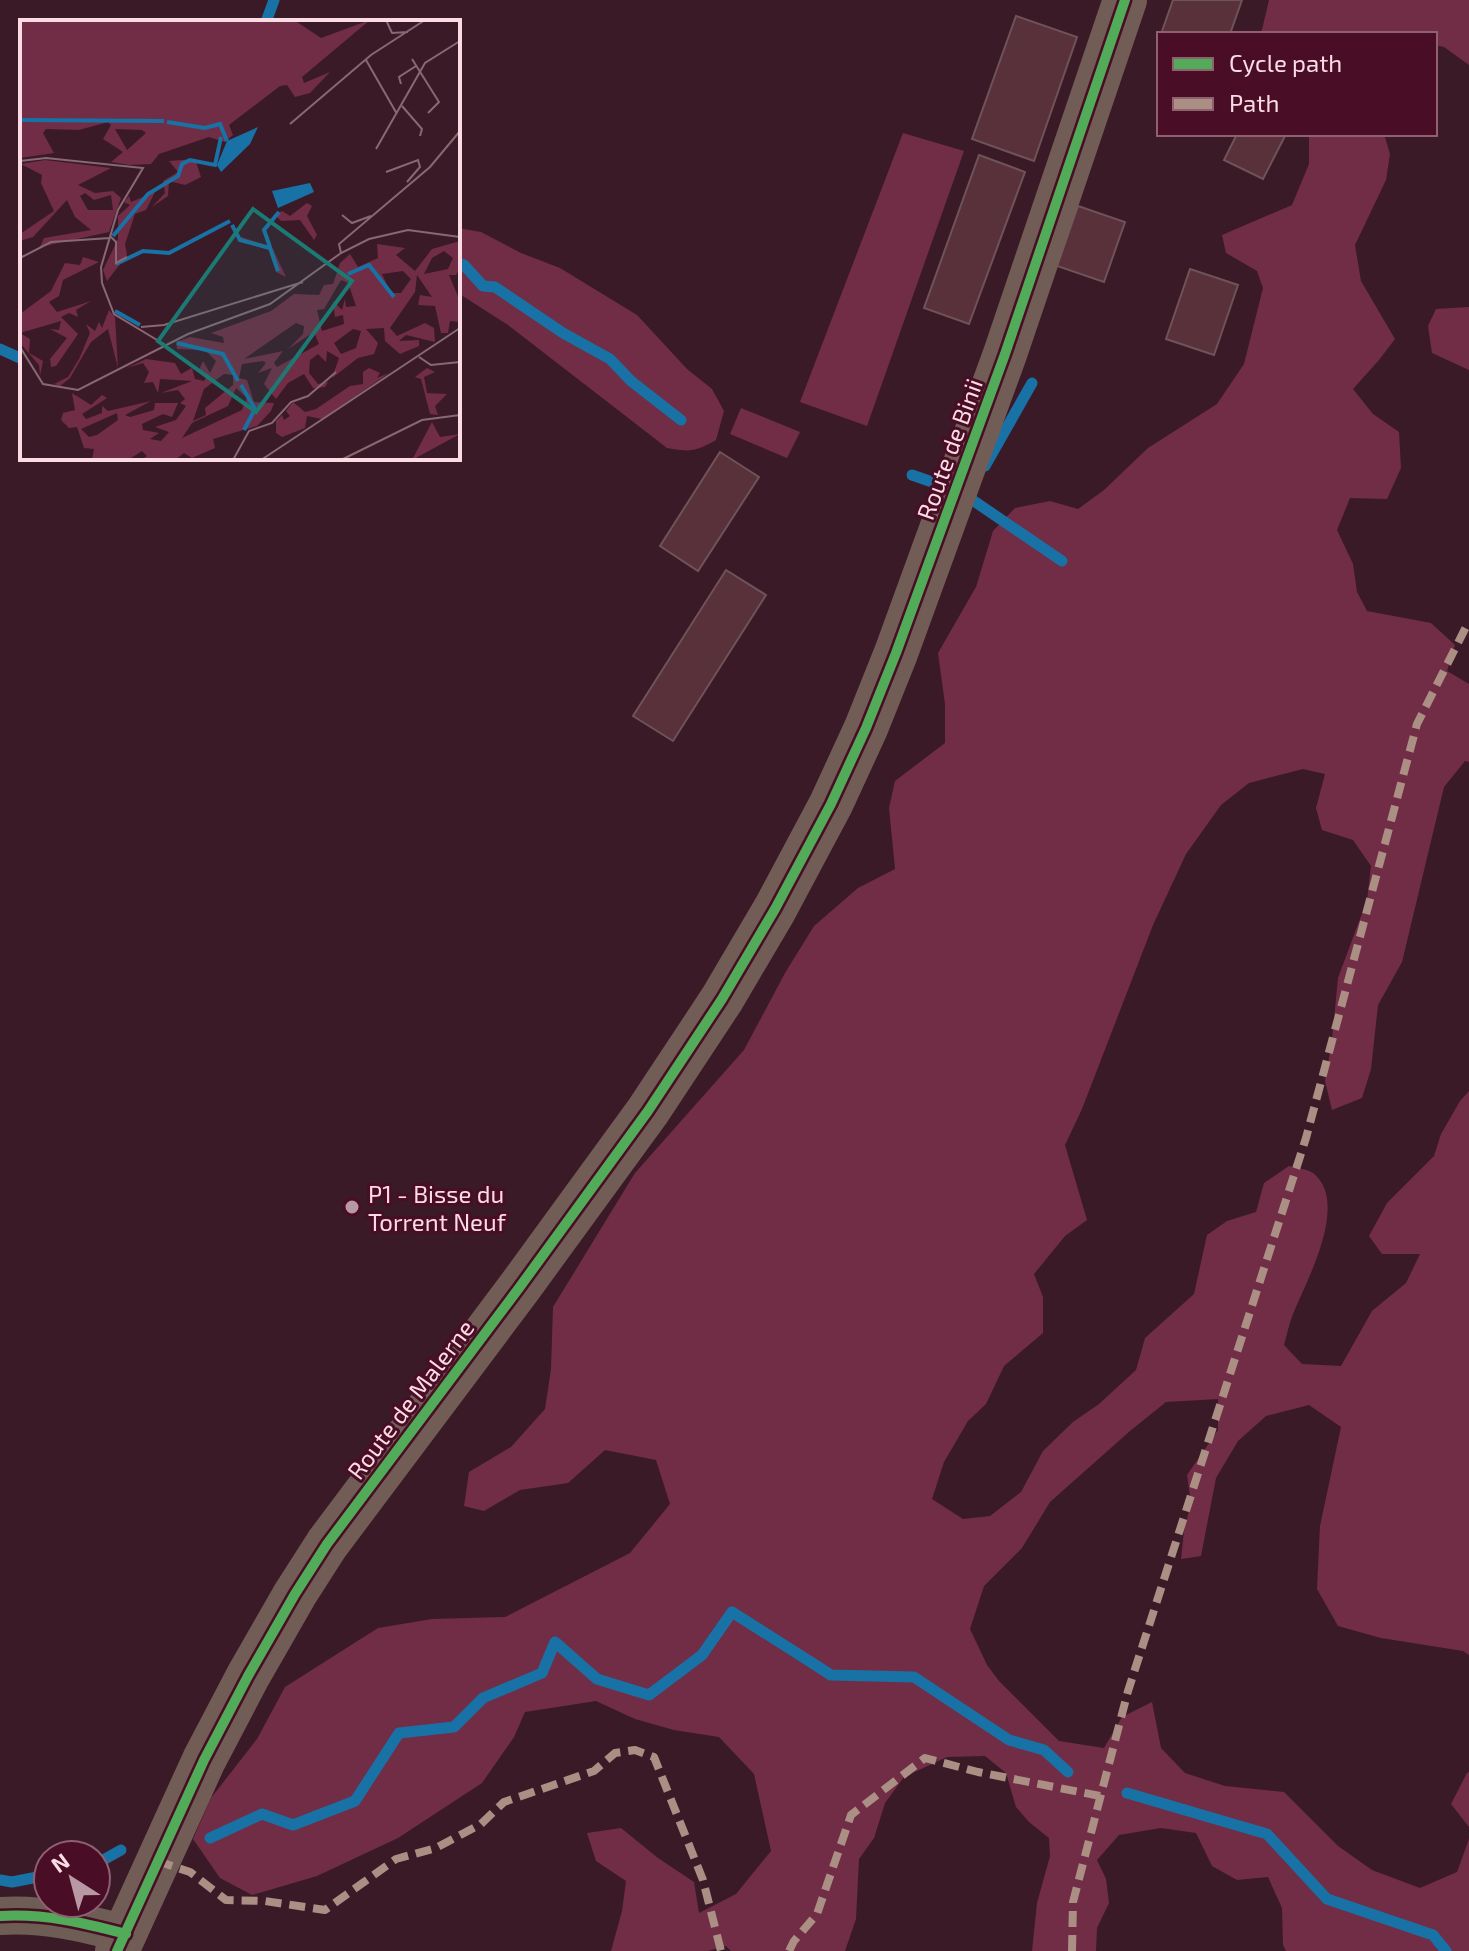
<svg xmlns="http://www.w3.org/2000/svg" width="1469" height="1951" viewBox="0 0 1469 1951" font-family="'Exo 2',sans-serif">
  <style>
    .green { fill: #712d45 }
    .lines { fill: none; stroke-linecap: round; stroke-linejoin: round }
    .stream { stroke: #1872a6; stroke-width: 11 }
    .building { fill: #58313b; stroke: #6f5358; stroke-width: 2 }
    .street { stroke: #6e5d55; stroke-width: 38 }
    .secondary { stroke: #725d56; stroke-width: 44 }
    .quiet { stroke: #ac8f84; stroke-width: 8; stroke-dasharray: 16 8; stroke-linecap: butt }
    .cycleway-casing { stroke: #490d25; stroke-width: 15 }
    .cycleway { stroke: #51ab58; stroke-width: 10 }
    .poi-dot { fill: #b898a2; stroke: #490d25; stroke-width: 3 }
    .labels { text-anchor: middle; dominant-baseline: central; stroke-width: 6; stroke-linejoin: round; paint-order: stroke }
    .street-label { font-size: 24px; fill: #fbdce4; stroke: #490d25 }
    .poi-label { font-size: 24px; fill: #fbdce4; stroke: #490d25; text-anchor: start }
    .inset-river { fill: none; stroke: #1872a6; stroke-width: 4 }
    .inset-road { fill: none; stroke: #886873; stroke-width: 2 }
    .view { fill: #1b7b74; fill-opacity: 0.15; stroke: #1b7b74; stroke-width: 4 }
    .inset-edge { fill: none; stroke: #fbdce4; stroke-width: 4 }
  </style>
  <rect width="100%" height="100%" fill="#3b1a28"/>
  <g class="green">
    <polygon points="1269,0 1469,0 1469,65 1444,47 1435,45 1435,34 1261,34"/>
    <polygon points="903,133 964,151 867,426 800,402"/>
    <path d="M1309,134H1384L1390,154L1386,180L1355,245L1361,281L1395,339L1379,360L1353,389L1373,414L1399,432L1401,468L1387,499L1350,498L1337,530L1353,564L1357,592L1367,611L1431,623L1455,645L1447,671L1469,684V762L1465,761L1444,787L1402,962L1378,1005L1371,1069L1362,1098L1332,1110L1325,1081L1332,1040L1338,978L1367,900L1371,866L1353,840L1322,830L1316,808L1325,774L1303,769L1249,783L1221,805L1186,854L1153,925L1082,1109L1065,1145L1087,1220L1065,1236L1034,1274L1043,1297V1333L1004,1366L986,1404L968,1421L944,1462L932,1499L963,1519L990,1516L1021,1492L1043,1451L1073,1422L1099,1404L1136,1370L1145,1338L1194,1294L1207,1235L1227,1221L1256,1212L1264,1183L1289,1166C1296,1168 1307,1169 1313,1173C1350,1202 1307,1280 1293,1314C1289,1324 1287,1334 1284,1345L1302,1364L1341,1366L1372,1311L1406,1283L1420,1254H1382L1369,1236L1387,1203L1434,1156L1441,1134L1460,1101L1469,1091V1655L1463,1651L1381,1638L1338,1626L1317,1589L1320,1526L1341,1427L1309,1405L1266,1416L1238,1441L1216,1478L1201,1556L1181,1559L1184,1531L1191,1503L1187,1475L1218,1430V1399L1166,1402L1130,1431L1050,1502L1022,1548L984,1586L970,1629L987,1665L999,1681L1059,1741L1104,1748L1122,1717L1152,1702L1161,1748L1185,1773L1225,1786L1284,1792L1338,1846L1372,1870L1420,1888L1457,1872L1469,1839V1951H1286L1283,1945L1282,1908L1268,1877L1237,1880L1212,1866L1196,1833L1161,1828L1119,1835L1097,1860L1106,1879L1109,1903L1097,1928L1096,1951H1032L1037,1903L1050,1856L1049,1838L1029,1822L1016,1807L1006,1773L985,1756L947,1757L904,1777L885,1803L874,1838L859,1859L856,1919L845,1951H731L726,1946L708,1951H611L622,1911L626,1881L596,1861L587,1833L621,1828L658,1858L694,1882L699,1913L736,1894L771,1851L754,1774L719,1737L674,1730L635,1719L596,1701L525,1712L514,1737L482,1783L398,1838L317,1876L252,1895L220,1878L193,1839L211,1798L257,1739L285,1687L378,1628L432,1619L505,1617L630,1553L670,1504L656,1460L605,1450L568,1483L520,1490L484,1511L464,1506L469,1472L511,1447L545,1409L551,1369L553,1307L635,1173L744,1050L785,973L814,926L858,888L895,869L889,808L895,781L945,743V704L938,653L976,587L993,531L1015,508L1050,501L1078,509L1104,490L1148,448L1217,404L1244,364L1263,288L1257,271L1226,253L1222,235L1292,205L1309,164Z"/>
    <path d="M458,228L481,232L521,253L560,268L637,315L687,369L712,389L724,411L716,440C695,452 690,452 667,448L508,325L458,293Z"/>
    <polygon points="1469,307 1469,370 1432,353 1428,326 1436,309"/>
    <polygon points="741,408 800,432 787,458 730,434"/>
    <polygon points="1469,1772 1469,1827 1451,1804 1467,1773"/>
  </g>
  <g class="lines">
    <g class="stream">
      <polyline points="266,22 274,0"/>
      <polyline points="458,263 464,265 483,286 495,287 563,333 610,359 631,381 681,420"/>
      <polyline points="0,349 22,359"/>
      <polyline points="985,466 1032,383"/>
      <polyline points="912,475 935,483"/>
      <polyline points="971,492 968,497 1062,561"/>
      <polyline points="1127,1793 1267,1834 1327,1899 1433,1935 1446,1951"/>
      <polyline points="210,1838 262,1814 293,1825 355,1801 399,1733 454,1727 483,1698 542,1673 555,1642 597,1679 649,1695 702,1655 732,1612 831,1675 914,1677 1009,1740 1044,1750 1068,1772"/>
      <polyline points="96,1864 121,1850"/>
      <polyline points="0,1880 12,1882 48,1875"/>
    </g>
  </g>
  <g class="building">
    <polygon points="1173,0 1242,0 1230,34 1161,34"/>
    <polygon points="1016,16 1077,37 1034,161 972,139"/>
    <polygon points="1237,134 1286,134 1263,179 1224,160"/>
    <polygon points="979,155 1025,172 969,324 924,308"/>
    <polygon points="1078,206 1125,222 1104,282 1057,266"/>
    <polygon points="1190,269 1238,285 1214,355 1166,339"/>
    <polygon points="720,452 759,477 698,571 660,546"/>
    <polygon points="726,570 766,595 673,741 633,716"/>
  </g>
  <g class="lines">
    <path class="street" d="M0,1916C44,1913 84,1923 126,1934"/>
    <polyline class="secondary" points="117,1951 204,1760 248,1676 295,1594 327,1544 519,1288 648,1111 722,999 775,909 831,804 866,728 896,653 1005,354 1125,0"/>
    <g class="quiet">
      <polyline points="157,1861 190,1872 226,1900 265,1901 325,1910 396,1859 436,1848 481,1824 504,1802 594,1771 615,1753 635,1750 654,1757 703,1880 721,1951"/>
      <polyline points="789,1951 794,1941 817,1914 851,1815 925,1758 978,1772 1100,1796"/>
      <polyline points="1072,1951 1073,1902 1128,1691 1306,1138 1417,724 1469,621"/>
    </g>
    <g class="cycleway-casing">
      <g id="cycleway">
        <path d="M0,1916C44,1913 84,1923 126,1934"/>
        <polyline points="117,1951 204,1760 248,1676 295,1594 327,1544 519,1288 648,1111 722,999 775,909 831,804 866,728 896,653 1005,354 1125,0"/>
      </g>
    </g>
    <use href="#cycleway" class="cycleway"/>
  </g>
  <circle class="poi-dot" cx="352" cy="1207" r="8"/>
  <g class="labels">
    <g class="street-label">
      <text transform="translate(949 449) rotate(-70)">Route de Binii</text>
      <text transform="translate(410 1399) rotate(-53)">Route de Malerne</text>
    </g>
    <g class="poi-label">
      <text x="368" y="1193">P1 - Bisse du<tspan x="368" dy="28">Torrent Neuf</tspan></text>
    </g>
  </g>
  <g transform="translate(20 20)">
    <rect width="440" height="440" fill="#3b1a28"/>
    <path d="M0,0H274L301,18L350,0L282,57L284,63L310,52L290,73L275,77L267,65L260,66L209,105L213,115L205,122L189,117L139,134L131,144L109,145L91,142L103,132L83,119L91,105L88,102L59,110L26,109L23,113L34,133L0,138ZM95,109L122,110L126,113L107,130ZM175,139L181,157L165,165L149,161L148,176L132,187L145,173L143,161L158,152L149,141ZM25,140L91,148L58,165L75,173L93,171L101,178L89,212L20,227L24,218L71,210L55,197L47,180L13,217L0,221V214L34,191L21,163L22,155L1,144ZM65,173L74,180L91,175L93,190H68L60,176ZM135,172L126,190L115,194L105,224L107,235L87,261L83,250L98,219V196L110,185L104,182L109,176L111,182ZM287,183L292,186L287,196L297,215L294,220L280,200L261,201L255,195L262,191L270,196ZM221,217L252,227L266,257L256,252L249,230L217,221ZM440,221V248L436,255H429L440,281V302L430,301L428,313H421L415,286L398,285L400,275L412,277L397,255L395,272L370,308L377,316L405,303L414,308L415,322L386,315L379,321L399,320V326L380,334L365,321L364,308L346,309L358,323L354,334L338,338L312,358L319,338L307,331L306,342L298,334L290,340L289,353L298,364L308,362L305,367L293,368L284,354L268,363L256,379L244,364L252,348L238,353L246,343L243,341L222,344L219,358L227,360L234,382L254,383L251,391L237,406L193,419L195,428L172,438L164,433L155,440H121L127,436L122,431L108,440H72L74,429L64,428L57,407L49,408L41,400L43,393L55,390L52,373L71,385L82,375L87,378L62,394L66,399L82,393V386L88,391L131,381L105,395L110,397L134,390L135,383H158L152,397L143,394L122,404L123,410L139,413L130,419L141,421L149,412L135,407L156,400L166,386L160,383L165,379L158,370L141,373L172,361L140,359L138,373L133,362L124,363L129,352L123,343L107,348L126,339L155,343L161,354L172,348L175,359L184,361L187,356L179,350L183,341L190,353L196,341L185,330L157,329L156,322L170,317L204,323L203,317L191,313L251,291L274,274L299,275L304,265L313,264L320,243L330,234L338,247L358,238L357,224L385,228L376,235L395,251L412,229ZM424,231L433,238L428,249L404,254L412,238ZM383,251L391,259L381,273H371L362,254ZM321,260L328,263L336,286L326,287L325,279L322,290L313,281L315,297L323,295L324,304L302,311L297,290L304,289ZM276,303L284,306L283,314L268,329L294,312L299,324L257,347L254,343L263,331L224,339ZM333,309L341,311L336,328L321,334L314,323ZM204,354L213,355V365L185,388L186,395L173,401L184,369ZM216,368L227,378L222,390L162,418L172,403L208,386ZM97,393L98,400L77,415L69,417L61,409ZM63,237L79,242L43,260L39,276L29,282L37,292L71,281L56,290L58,297L49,293L41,297L58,314L36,346L31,347L30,339L47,318L30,309L39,310L41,301L0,313L10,319L9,333L23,341L20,356L19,345L0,323V294L31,271L45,243L60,245ZM89,290L95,297L98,348L88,309L71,322L50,358L40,366L34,364L48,357L59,339L70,313L66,304L75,311L79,302L82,308ZM349,348L360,353L357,358L369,353L302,399L287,396L285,408L262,417L256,413V401L262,395L264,400L270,396L266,391L273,382L285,392L296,389L330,366L343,364V352ZM407,348L415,352L404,357L407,373L427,374L415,386L418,395L410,394L401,359L395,357ZM412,402L420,417L440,414L392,440Z" fill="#712d45" fill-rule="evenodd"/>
    <path d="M238,107L230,124L201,152L197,145L207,121ZM290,163L294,172L258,188L252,171Z" fill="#1872a6"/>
    <path class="inset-river" d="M0,100L144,101M147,102L185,108L200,104L207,121M212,205L220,220L250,228L258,251M93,216L128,174L158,156L162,144L170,140L195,145L201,117M250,227L244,210L259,192M96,244L123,231L149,233L210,201M328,254L349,245L374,277M95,291L120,305M157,323L203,334L218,361M221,365L235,389L224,410"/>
    <path class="inset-road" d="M366,0L372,13L388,12M392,39L419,82L408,93M346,40L377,94M381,64L379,57L396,46M382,86L402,109L400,116M270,104L351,35L405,0M356,129L405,43L440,21M0,141L26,138L123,148L98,190L81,247L82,263L94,294L147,326M366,152L398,140L400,147L387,162M322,195L332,203L351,196M90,216L96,222V243L107,237M321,233L319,224L410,147L440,111M0,238L31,222L90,218M121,307L144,305L283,262M0,327L23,364L58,370L168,314L250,284L321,233L349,219L388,210L440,217M399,337L411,345L440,342M213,440L229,411L252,403L271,382L288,376L316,352M241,440L440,308M321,440L402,400L440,395"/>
    <path class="view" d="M233,189L332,261L236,392L138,321Z"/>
    <rect width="440" height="440" class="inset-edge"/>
  </g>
  <rect x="1157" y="32" width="280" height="104" fill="#490d25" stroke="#906071" stroke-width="2"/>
  <rect x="1173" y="58" width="40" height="12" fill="#51ab58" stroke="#906071" stroke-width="2"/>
  <text x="1229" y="72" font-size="24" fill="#fbdce4">Cycle path</text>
  <rect x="1173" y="98" width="40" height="12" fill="#ac8f84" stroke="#906071" stroke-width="2"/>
  <text x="1229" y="112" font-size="24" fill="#fbdce4">Path</text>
  <g transform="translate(72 1879) rotate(324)"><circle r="38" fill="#490d25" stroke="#906071" stroke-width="2"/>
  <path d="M0-6L14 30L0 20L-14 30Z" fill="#b898a2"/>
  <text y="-12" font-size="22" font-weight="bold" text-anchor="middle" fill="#fbdce4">N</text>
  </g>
</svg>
